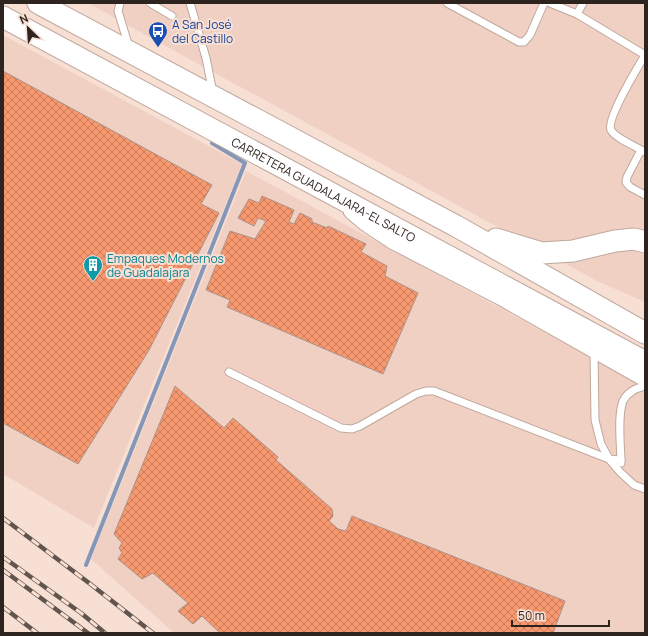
<svg xmlns="http://www.w3.org/2000/svg" width="648" height="636" viewBox="0 0 648 636" font-family="Manrope,sans-serif">
  <style>
    .built { fill: #f1d0c4 }
    .lines { fill: none; stroke-linecap: round; stroke-linejoin: round }
    .stream { stroke: #8497b8; stroke-width: 4 }
    .building { fill: url(#building-cross-hatch); stroke: #a99288 }
    .lane-casing { stroke: #bfa89e; stroke-width: 9 }
    .street-casing { stroke: #bfa89e; stroke-width: 17 }
    .secondary-casing { stroke: #bfa89e; stroke-width: 23 }
    .lane { stroke: #fff; stroke-width: 7 }
    .street { stroke: #fff; stroke-width: 15 }
    .secondary { stroke: #fff; stroke-width: 21 }
    .rail-casing { stroke: #62554f; stroke-width: 4.5 }
    .rail { stroke: #f8dfd4; stroke-width: 3; stroke-dasharray: 9; stroke-linecap: butt }
    .labels { text-anchor: middle; dominant-baseline: central; stroke-width: 4; stroke-linejoin: round; paint-order: stroke }
    .transit-label { font-size: 12px; fill: #164399; stroke: #f8dfd4; text-anchor: start }
    .street-label { font-size: 12px; fill: #2d2420; stroke: #f8dfd4 }
    .culture-label { font-size: 12px; fill: #0d838f; stroke: #f8dfd4; text-anchor: start }
  </style>
  <defs>
    <pattern id="building-cross-hatch" width="8" height="8" patternUnits="userSpaceOnUse"><rect width="8" height="8" fill="#f8986f"/><path d="M0 0l8 8M0 8l8-8" fill="none" stroke="#c97c5b"/></pattern>
  </defs>
  <rect width="100%" height="100%" fill="#f8dfd4"/>
  <g class="built">
    <polygon points="88,3 645,3 645,302 597,281 189,59"/>
    <polygon points="3,35 242,164 94,528 3,474"/>
    <polygon points="246,171 645,386 645,633 174,633 91,559"/>
  </g>
  <g class="lines">
    <polyline class="stream" points="86,565 245,163 212,143"/>
  </g>
  <g class="building">
    <polygon points="3,71 212,185 201,204 219,213 149,350 78,464 3,423"/>
    <polygon points="262,196 294,210 289,222 294,224 300,213 312,219 312,222 327,228 328,226 366,244 361,252 387,266 385,276 418,293 383,374 227,307 230,300 206,290 230,231 255,239 266,221 258,218 254,226 238,218 249,199 259,203"/>
    <polygon points="175,386 224,428 233,418 278,457 276,460 332,509 333,516 329,521 338,529 346,531 352,516 565,601 553,633 220,633 202,616 193,624 178,611 188,603 153,573 142,579 118,559 122,553 119,548 122,543 114,534"/>
  </g>
  <g class="lines">
    <g class="lane-casing">
      <g id="lane">
        <polyline points="120,3 118,11 129,47"/>
        <polyline points="150,3 172,16"/>
        <polyline points="190,3 206,58 213,93"/>
        <polyline points="447,3 519,42 524,42 530,35 544,3"/>
        <polyline points="550,3 577,14 645,55"/>
        <polyline points="577,14 583,3"/>
        <path d="M645,55C638,67 606,119 611,130C615,138 637,147 645,152"/>
        <polyline points="641,150 627,177 626,182 630,187 645,195"/>
        <polyline points="594,351 595,420 601,444 609,459 620,472 634,485 645,489"/>
        <polyline points="229,372 341,428 352,429 360,426 416,394 426,391 434,391 609,459 621,460"/>
        <path d="M621,463C621,447 617,416 623,401C627,393 636,388 645,386"/>
      </g>
    </g>
    <g class="street-casing">
      <polyline id="street" points="351,211 365,223 392,241 500,297 645,379"/>
    </g>
    <g class="secondary-casing">
      <g id="secondary">
        <polyline points="38,3 456,226 645,333"/>
        <path id="s1" d="M3,17L645,362"/>
        <polyline points="496,239 542,253 573,251 615,241 634,239 645,242"/>
      </g>
    </g>
    <use href="#lane" class="lane"/>
    <use href="#street" class="street"/>
    <use href="#secondary" class="secondary"/>
    <g class="rail-casing">
      <g id="rail">
        <polyline points="3,518 89,583 153,633"/>
        <polyline points="3,557 81,613 105,633"/>
        <polyline points="3,570 88,633"/>
        <polyline points="3,607 37,633"/>
      </g>
    </g>
    <use href="#rail" class="rail"/>
  </g>
  <defs>
    <g id="bus-pin" transform="scale(1)"><path d="M0 17L-7.5 6A9.5 9.5 0 1 1 7.5 6Z" fill="#1a4fb4" stroke="#f8dfd4"/><path d="M-5-6H5V4H4V6H2V4H-2V6H-4V4H-5ZM-3.5-4V0h7V-4ZM-3.5 1.2v1.5H-2V1.2ZM2 1.2v1.5H3.5V1.2Z" fill="#fff"/></g>
    <g id="building-pin" transform="scale(1)"><path d="M0 17L-7.5 6A9.5 9.5 0 1 1 7.5 6Z" fill="#0f9aa8" stroke="#f8dfd4"/><path d="M-4-6H4V6H1V3H-1V6H-4ZM-2.5-4.3h1.7v1.8h-1.7ZM.8-4.3h1.7v1.8H.8ZM-2.5-1h1.7V.8h-1.7ZM.8-1h1.7V.8H.8Z" fill="#fff"/></g>
  </defs>
  <g fill-rule="evenodd">
    <use href="#bus-pin" x="158" y="31"/>
    <use href="#building-pin" x="93" y="265"/>
  </g>
  <g class="labels">
    <g class="transit-label">
      <text x="172" y="24">A San José<tspan x="172" dy="14">del Castillo</tspan></text>
    </g>
    <g class="street-label">
      <text stroke="none"><textPath href="#s1" startOffset="364">CARRETERA GUADALAJARA-EL SALTO</textPath></text>
    </g>
    <g class="culture-label">
      <text x="107" y="258">Empaques Modernos<tspan x="107" dy="14">de Guadalajara</tspan></text>
    </g>
  </g>
  <rect width="648" height="636" fill="none" stroke="#2d2420" stroke-width="8"/>
  <g transform="translate(28 28) rotate(335)" stroke="#f8dfd4" stroke-width="3" paint-order="stroke">
  <path d="M0-3L7 15L0 10L-7 15Z" fill="#2d2420"/>
  <text y="-6" font-size="11" font-weight="bold" text-anchor="middle" fill="#2d2420">N</text>
  </g>
  <path d="M512 620v6h97v-6" fill="none" stroke="#2d2420" stroke-width="2"/>
  <text x="518" y="620" font-size="12" fill="#2d2420" stroke="#f8dfd4" stroke-width="3" paint-order="stroke">50 m</text>
</svg>
